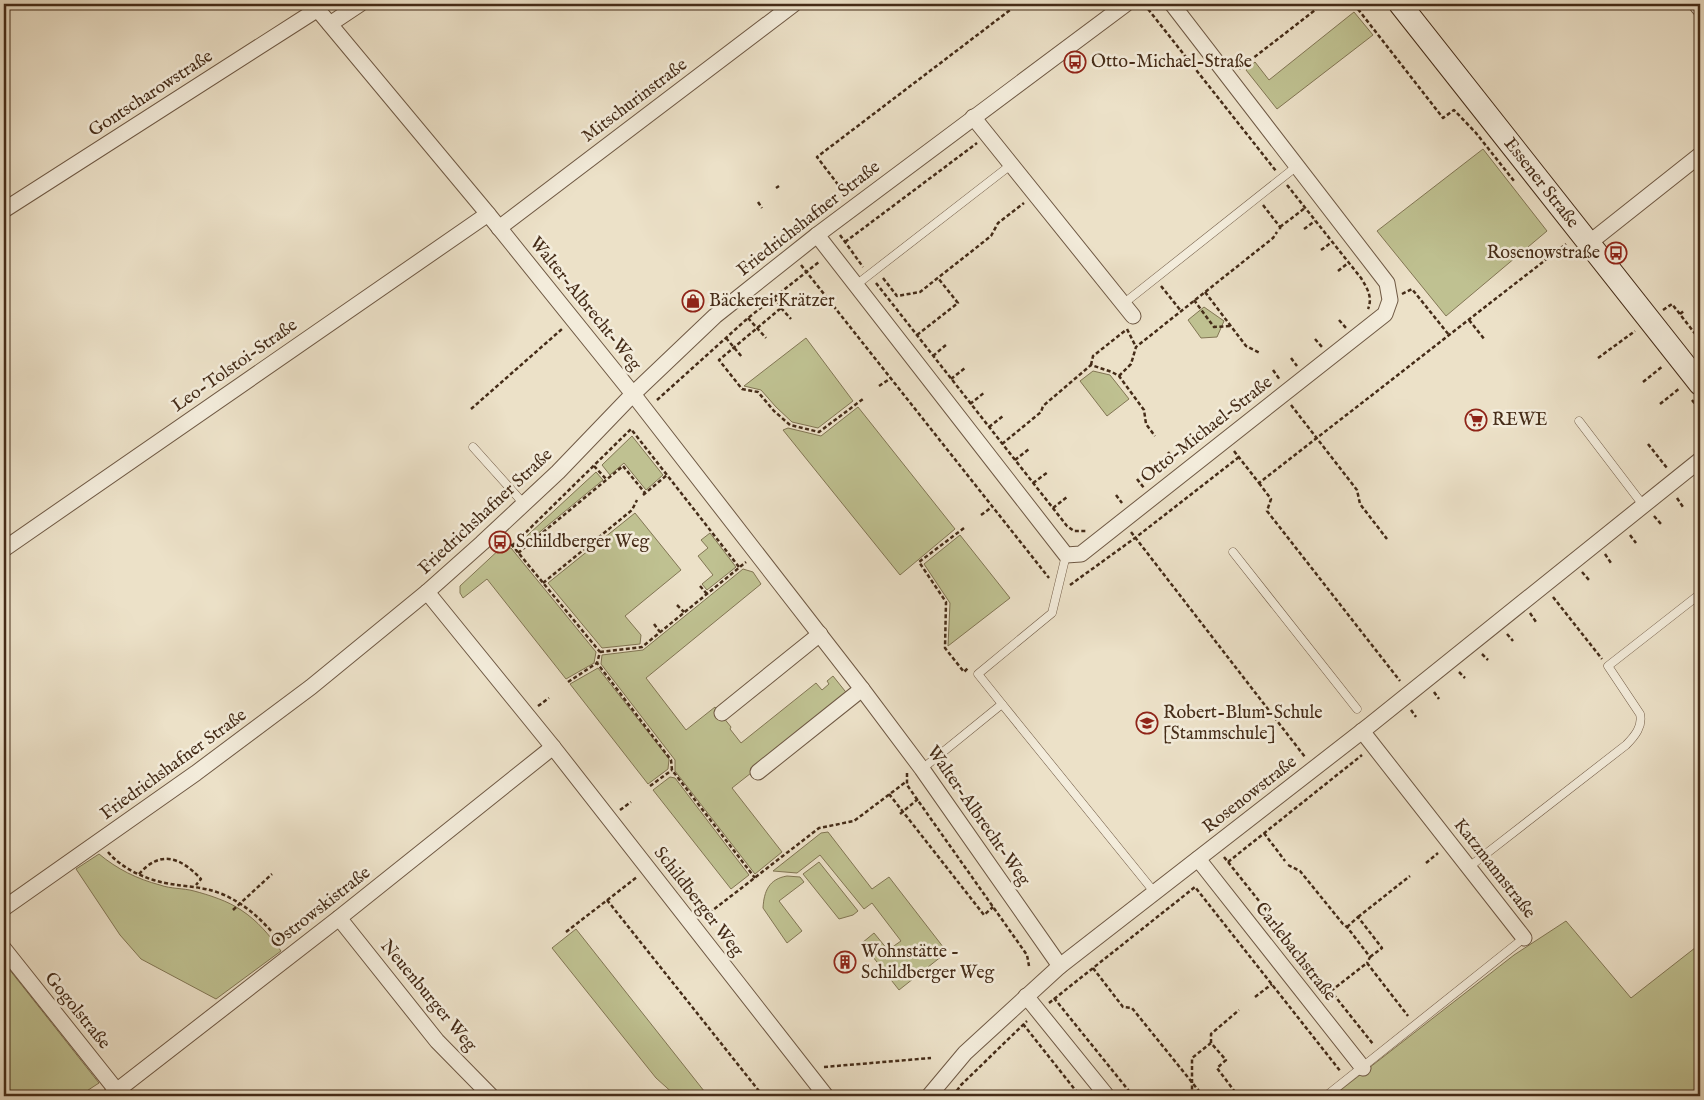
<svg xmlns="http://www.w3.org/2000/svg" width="1704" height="1100" viewBox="0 0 1704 1100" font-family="'IM FELL English',serif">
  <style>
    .green { fill: #bfc191; stroke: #827654 }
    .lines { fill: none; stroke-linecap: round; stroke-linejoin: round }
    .service-casing { stroke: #6f5944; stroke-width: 9 }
    .minor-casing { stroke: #6f5944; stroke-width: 17 }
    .secondary-casing { stroke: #452c18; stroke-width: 24 }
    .path { stroke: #452c18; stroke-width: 2.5; stroke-dasharray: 4 2.5; stroke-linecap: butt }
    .service { stroke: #f3ecdb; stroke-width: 8 }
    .minor { stroke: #f3ecdb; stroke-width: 15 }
    .secondary { stroke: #f3ecdb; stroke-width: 22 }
    .labels { text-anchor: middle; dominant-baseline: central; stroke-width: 5; stroke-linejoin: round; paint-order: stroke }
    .poi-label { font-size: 18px; fill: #452c18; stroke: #f3ecdb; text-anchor: start }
    .street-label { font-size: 18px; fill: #452c18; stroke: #f3ecdb }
  </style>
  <rect width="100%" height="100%" fill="#ece1c8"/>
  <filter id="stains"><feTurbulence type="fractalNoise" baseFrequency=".004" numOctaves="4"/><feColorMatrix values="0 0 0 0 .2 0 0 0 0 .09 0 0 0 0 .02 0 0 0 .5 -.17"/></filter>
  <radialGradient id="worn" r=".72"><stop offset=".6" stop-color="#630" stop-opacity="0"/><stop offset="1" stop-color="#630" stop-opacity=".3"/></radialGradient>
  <g class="green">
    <polygon points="1354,12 1373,35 1277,109 1246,70 1255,62 1269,80"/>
    <polygon points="1483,149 1547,231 1446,316 1377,231"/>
    <polygon points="1204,307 1224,321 1217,337 1201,338 1188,320"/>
    <polygon points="806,338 853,401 818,428 792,422 776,407 761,390 744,386"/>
    <polygon points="1093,371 1110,375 1129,399 1107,416 1080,381"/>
    <polygon points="858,407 955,529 900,575 783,430 788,428 821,436"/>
    <polygon points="632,436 663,475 646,490 624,463 610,475 602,465"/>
    <polygon points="596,472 603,480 519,549 516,546"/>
    <polygon points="635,513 681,570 625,616 641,635 640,644 602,648 548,583"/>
    <polygon points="710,533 736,567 707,590 702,584 713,575 698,556 708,548 701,540"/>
    <polygon points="960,535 1010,598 948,646 950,603 924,564"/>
    <polygon points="503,546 507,548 511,548 596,652 594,663 566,679 487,579 463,598 460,593 460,586"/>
    <polygon points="743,569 753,572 761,584 646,678 686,730 715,707 731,727 730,729 741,743 816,683 822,690 829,684 827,681 833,676 849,696 732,788 782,852 755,874 675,771 675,760 601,664 602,655 643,650"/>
    <polygon points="598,668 669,759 668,769 648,784 570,684"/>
    <polygon points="670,777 675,778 749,875 731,889 653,790"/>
    <polygon points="828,832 872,889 889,877 947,952 899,990 862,943 874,933 888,950 901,941 872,903 864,909 820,855 797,873 773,871 821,833"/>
    <path d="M99,854C117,869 137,879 160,885C171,889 183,888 194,891C209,895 228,901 241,910C258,921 269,935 281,951L216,999L141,959L120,935L76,869Z"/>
    <polygon points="819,862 858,911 853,915 839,919 803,874"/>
    <path d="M787,876L800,877L804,882L779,901L802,931L787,943L763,908C764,891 769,879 787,876Z"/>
    <polygon points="1566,921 1631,998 1700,944 1700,1092 1697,1096 1333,1096 1514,955"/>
    <polygon points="576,929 708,1096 676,1096 656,1078 552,948"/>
    <polygon points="5,964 99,1083 79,1096 29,1096 26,1092 21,1096 4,1096 4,966"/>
  </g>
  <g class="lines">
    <g class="service-casing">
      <g id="service">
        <polyline points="856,285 1012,164"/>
        <polyline points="1123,304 1297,166"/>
        <polyline points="1579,421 1643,505"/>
        <polyline points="473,447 524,504"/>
        <polyline points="1233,552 1357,709"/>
        <polyline points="1002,704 1155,893"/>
        <polyline points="922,769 1002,704 978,674 1052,613 1066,555"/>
        <path d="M1469,867L1626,745C1635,736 1643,726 1640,714L1608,666L1700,594"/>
        <polyline points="1326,1096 1524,938"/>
      </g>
    </g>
    <g class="minor-casing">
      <g id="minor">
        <polyline points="313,4 488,214 633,394 862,689 922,769 1060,966"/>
        <polyline points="1696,4 1700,9"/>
        <polyline points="330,24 360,4"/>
        <polyline points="973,117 1133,316"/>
        <polyline points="4,210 318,9"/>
        <polyline points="499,228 794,4"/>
        <polyline points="817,235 1066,555 1081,554 1385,314 1390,300 1387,283 1172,4"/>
        <polyline points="1589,243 1700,155"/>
        <polyline points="4,549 488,214"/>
        <polyline points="427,592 553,747 826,1096"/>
        <polyline points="722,713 820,634"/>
        <polyline points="1362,731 1524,938"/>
        <polyline points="758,772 862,689"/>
        <polyline points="1198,859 1363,1068"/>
        <polyline points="4,908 196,773 311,687 427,592 482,543 558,472 633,394 715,316 817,235 1126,4"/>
        <polyline points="339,918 437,1041 491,1096"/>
        <polyline points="4,949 121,1096"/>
        <polyline points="1026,996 1107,1096"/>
        <polyline points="110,1096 339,918 553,747"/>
        <polyline points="929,1096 965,1053 1060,966 1370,725 1700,460"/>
      </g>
    </g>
    <g class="secondary-casing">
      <g id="secondary">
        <path id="s1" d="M1400,4L1700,384"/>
      </g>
    </g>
    <g class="path">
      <polyline points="1144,4 1276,171"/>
      <polyline points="1354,4 1443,118 1454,110 1476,133 1514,181"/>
      <polyline points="1239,69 1323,4"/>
      <path d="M1287,185L1361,278C1367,288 1373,297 1368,309"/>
      <polyline points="776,188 779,186"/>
      <polyline points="846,195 817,157 1018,4"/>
      <polyline points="758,202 762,208"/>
      <polyline points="1263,205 1280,227 1280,230"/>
      <polyline points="1280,227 1305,208"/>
      <polyline points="1304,229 1315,221"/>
      <polyline points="840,235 863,267"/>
      <polyline points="845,242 977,143"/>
      <polyline points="1321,250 1332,242"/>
      <polyline points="801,265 1049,578"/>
      <polyline points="1338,271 1348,263"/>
      <polyline points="883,278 897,296 920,292 991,236 998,223 1024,203"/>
      <polyline points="876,283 1067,526 1074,531 1086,531"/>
      <polyline points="1161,286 1181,311"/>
      <polyline points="1205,292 1246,346 1260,353"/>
      <polyline points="1402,294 1412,289 1449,335"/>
      <polyline points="774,298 781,308 719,360 742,389 758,392 774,411 790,425 819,432 863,399"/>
      <polyline points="1194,300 1214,327 1231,326"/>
      <polyline points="781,308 791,319"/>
      <polyline points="1663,310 1672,304 1700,340"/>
      <polyline points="1680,314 1685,310"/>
      <polyline points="748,318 766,338"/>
      <polyline points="1339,320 1346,328"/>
      <polyline points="1469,320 1485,340"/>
      <polyline points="1127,329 1136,347"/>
      <polyline points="917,335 958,303 938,278"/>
      <polyline points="726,338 742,357"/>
      <polyline points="1315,339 1322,347"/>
      <polyline points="933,356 947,344"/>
      <polyline points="1291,358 1297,366"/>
      <polyline points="1598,358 1635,331"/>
      <polyline points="1091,365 1093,356 1126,330"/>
      <polyline points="1273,370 1280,380"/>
      <polyline points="1119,376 1131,364 1136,347 1273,238 1277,232"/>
      <polyline points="951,379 965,368"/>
      <polyline points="1643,382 1663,366"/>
      <polyline points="1258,384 1265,392"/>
      <polyline points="879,386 891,378"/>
      <polyline points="657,400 748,318 819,262"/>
      <polyline points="1692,400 1700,410"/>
      <polyline points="1234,403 1240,410"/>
      <polyline points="970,404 985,392"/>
      <polyline points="1660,404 1680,388"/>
      <polyline points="1291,405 1357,490 1360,504 1387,539"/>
      <polyline points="471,409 562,329"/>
      <polyline points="1209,422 1216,431"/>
      <polyline points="989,427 1003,416"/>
      <polyline points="1184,442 1191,450"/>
      <polyline points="1002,444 1041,412 1043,406 1091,365 1112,372 1119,376 1144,410 1146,424 1155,436"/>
      <polyline points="1648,444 1667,468"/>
      <polyline points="1234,451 1259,483 1566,244"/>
      <polyline points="1168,452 1175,461"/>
      <polyline points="1015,460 1029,449"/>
      <polyline points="1157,463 1164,472"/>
      <polyline points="594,466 607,480"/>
      <polyline points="1137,479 1144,488"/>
      <polyline points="1033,483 1048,472"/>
      <polyline points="1259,483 1271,499 1267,511 1400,681"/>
      <polyline points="643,495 667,475"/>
      <polyline points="1116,495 1122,503"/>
      <polyline points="1677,498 1683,507"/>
      <polyline points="1053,508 1067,497"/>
      <polyline points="981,515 992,507"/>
      <polyline points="1654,516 1661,524"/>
      <polyline points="964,528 919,562 946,602 945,648 964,672 968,668"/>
      <polyline points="1131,532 1305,757"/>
      <polyline points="1630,535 1636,543"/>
      <polyline points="507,539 600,652 597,663 671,760 672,770 755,878"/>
      <polyline points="512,546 631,429 739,567"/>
      <polyline points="518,553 623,466 645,493"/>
      <polyline points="1605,554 1611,563"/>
      <polyline points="1582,572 1589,580"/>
      <polyline points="543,583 632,510 637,500"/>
      <polyline points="1070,585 1135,538 1239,457"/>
      <polyline points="700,586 707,594"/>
      <polyline points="1553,597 1602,659"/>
      <polyline points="677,605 684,612"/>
      <polyline points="1530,613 1536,622"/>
      <polyline points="654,624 660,632"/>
      <polyline points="1507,634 1513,641"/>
      <polyline points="600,652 642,647 746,562"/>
      <polyline points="1482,654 1488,660"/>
      <polyline points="1459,672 1465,678"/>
      <polyline points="568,682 597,663"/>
      <polyline points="1434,692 1439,699"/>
      <polyline points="538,706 549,698"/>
      <polyline points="1411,710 1416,717"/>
      <polyline points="907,773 907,785 1027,955 1029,966"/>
      <polyline points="650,786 672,770"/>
      <polyline points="889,794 984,915 993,907"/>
      <polyline points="620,810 631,802"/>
      <polyline points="900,814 918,799"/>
      <polyline points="1264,833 1285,861"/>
      <path d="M108,852C121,868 145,879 165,883C185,887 202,886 222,894C248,905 266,924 283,945"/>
      <polyline points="1224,857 1373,1044"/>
      <polyline points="1228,862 1362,755"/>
      <polyline points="1426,863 1438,853"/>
      <polyline points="1288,865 1300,871 1343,924 1347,927 1370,957 1367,963"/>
      <path d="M139,874C161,849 181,858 201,879L196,885"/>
      <polyline points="607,900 763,1096"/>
      <polyline points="233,910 272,874"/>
      <polyline points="704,917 819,828 854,821 907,781"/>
      <polyline points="1358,917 1410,876"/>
      <polyline points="1347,927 1358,917 1382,948 1370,957"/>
      <polyline points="566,932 637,877"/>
      <polyline points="1093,968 1123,1007 1132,1008 1203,1096"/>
      <polyline points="1331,991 1367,963 1408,1016"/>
      <polyline points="1255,997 1272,984"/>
      <polyline points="1054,998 1133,1096"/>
      <polyline points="1049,1003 1195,887 1341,1072"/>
      <polyline points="1023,1024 1080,1096"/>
      <polyline points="1211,1043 1211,1034 1239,1010"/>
      <polyline points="824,1067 931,1058"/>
      <polyline points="953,1096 961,1085 1027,1021"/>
      <polyline points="1192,1096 1192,1058 1211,1043 1226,1060 1217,1068 1238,1096"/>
    </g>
    <use href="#service" class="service"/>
    <use href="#minor" class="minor"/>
    <use href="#secondary" class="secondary"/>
  </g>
  <defs>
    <g id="bus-ring" transform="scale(1.125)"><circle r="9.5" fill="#f3ecdb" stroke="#8f2418" stroke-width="1.5"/><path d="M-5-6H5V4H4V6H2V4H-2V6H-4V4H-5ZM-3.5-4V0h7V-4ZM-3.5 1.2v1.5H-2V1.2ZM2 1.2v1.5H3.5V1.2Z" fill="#8f2418"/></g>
    <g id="shop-ring" transform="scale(1.125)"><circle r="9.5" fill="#f3ecdb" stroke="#8f2418" stroke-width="1.5"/><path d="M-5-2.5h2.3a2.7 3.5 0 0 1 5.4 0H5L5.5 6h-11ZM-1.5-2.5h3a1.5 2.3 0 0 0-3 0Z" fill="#8f2418"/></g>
    <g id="supermarket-ring" transform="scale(1.125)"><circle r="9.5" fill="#f3ecdb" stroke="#8f2418" stroke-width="1.5"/><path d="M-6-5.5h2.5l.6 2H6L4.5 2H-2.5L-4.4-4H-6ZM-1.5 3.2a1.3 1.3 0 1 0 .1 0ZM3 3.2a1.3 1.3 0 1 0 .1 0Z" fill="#8f2418"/></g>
    <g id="school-ring" transform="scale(1.125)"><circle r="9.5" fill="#f3ecdb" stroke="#8f2418" stroke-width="1.5"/><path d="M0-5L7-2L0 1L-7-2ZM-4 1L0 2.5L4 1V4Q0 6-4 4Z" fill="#8f2418"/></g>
    <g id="building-ring" transform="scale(1.125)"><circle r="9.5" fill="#f3ecdb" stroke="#8f2418" stroke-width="1.5"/><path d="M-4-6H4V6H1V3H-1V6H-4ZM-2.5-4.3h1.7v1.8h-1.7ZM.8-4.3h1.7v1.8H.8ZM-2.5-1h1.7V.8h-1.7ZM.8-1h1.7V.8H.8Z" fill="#8f2418"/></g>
  </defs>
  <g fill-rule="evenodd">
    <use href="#bus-ring" x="1075" y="62"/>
    <use href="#bus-ring" x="1616" y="253"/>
    <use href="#shop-ring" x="693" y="301"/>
    <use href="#supermarket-ring" x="1476" y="420"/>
    <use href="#bus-ring" x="500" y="542"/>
    <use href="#school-ring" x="1147" y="723"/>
    <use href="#building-ring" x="845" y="962"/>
  </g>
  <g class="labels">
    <g class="poi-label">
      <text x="1091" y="62">Otto-Michael-Straße</text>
      <text x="1600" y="253" text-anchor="end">Rosenowstraße</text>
      <text x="709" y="301">Bäckerei Krätzer</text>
      <text x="1492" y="420">REWE</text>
      <text x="516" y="542">Schildberger Weg</text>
      <text x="1163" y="713">Robert-Blum-Schule<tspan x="1163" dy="21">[Stammschule]</tspan></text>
      <text x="861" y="952">Wohnstätte -<tspan x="861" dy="21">Schildberger Weg</tspan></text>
    </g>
    <g class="street-label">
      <text transform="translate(151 94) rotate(-33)">Gontscharowstraße</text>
      <text transform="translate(635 101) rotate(-37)">Mitschurinstraße</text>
      <text stroke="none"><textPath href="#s1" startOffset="228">Essener Straße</textPath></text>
      <text transform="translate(809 219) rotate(-38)">Friedrichshafner Straße</text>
      <text transform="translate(585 304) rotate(51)">Walter-Albrecht-Weg</text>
      <text transform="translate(235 366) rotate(-35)">Leo-Tolstoi-Straße</text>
      <text transform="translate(1207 430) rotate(-38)">Otto-Michael-Straße</text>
      <text transform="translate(486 512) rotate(-43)">Friedrichshafner Straße</text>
      <text transform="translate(174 765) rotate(-36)">Friedrichshafner Straße</text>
      <text transform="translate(1250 795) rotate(-38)">Rosenowstraße</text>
      <text transform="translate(978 816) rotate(55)">Walter-Albrecht-Weg</text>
      <text transform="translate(1494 869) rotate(52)">Katzmannstraße</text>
      <text transform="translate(698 902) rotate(52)">Schildberger Weg</text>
      <text transform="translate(321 908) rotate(-38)">Ostrowskistraße</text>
      <text transform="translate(1295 952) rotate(52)">Carlebachstraße</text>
      <text transform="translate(428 996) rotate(50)">Neuenburger Weg</text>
      <text transform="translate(77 1011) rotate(51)">Gogolstraße</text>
    </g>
  </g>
  <rect width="1704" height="1100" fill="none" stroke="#ece1c8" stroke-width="20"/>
  <rect x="5" y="5" width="1694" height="1090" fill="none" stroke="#452c18" stroke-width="2.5"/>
  <rect x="10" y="10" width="1684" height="1080" fill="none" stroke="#452c18"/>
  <rect width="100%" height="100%" filter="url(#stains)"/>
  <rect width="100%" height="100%" fill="url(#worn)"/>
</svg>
